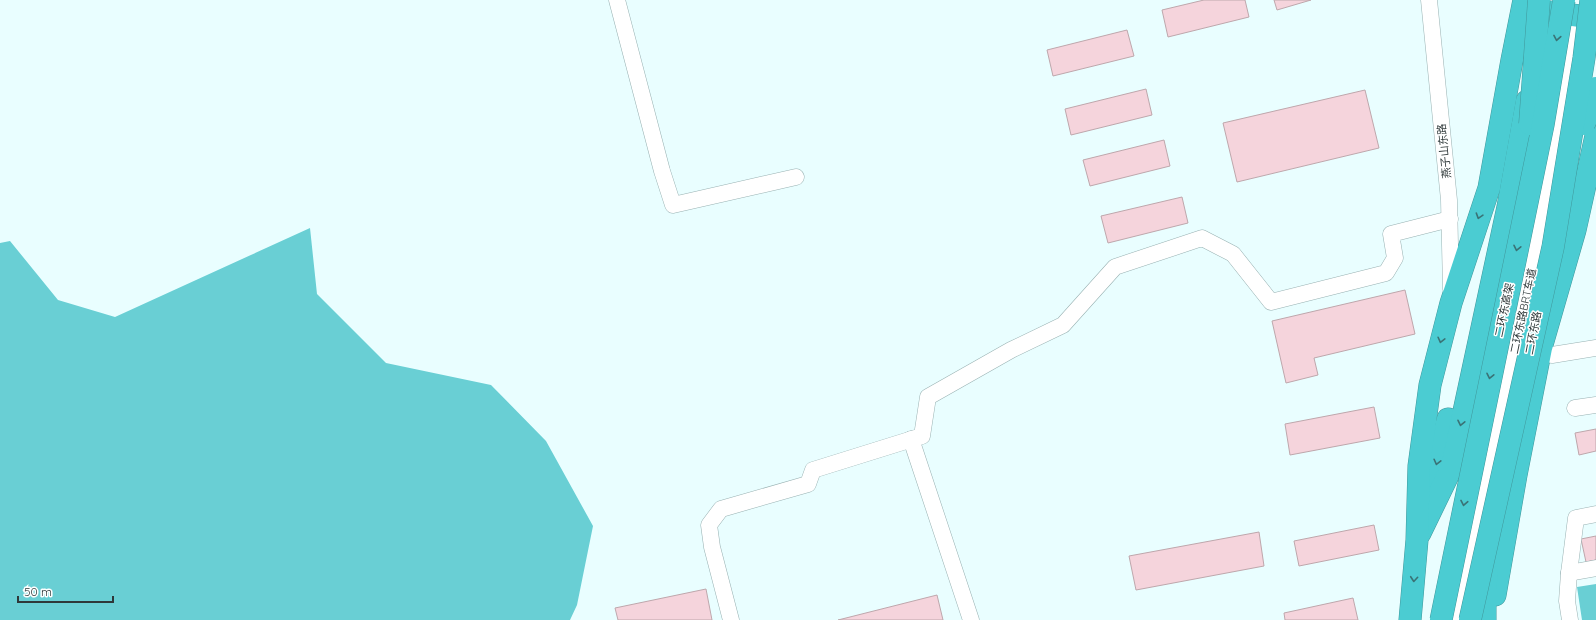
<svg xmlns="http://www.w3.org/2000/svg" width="1596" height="620" viewBox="0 0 1596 620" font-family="Quicksand,'Noto Sans SC',sans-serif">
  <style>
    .forest { fill: #69cfd4 }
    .building { fill: #f5d4dc; stroke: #bea7ac }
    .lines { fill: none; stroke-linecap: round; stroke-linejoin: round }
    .minor-casing { stroke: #98b1b2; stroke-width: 17 }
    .highway-casing { stroke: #41989c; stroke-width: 23 }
    .minor { stroke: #fff; stroke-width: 16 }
    .highway { stroke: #4bccd2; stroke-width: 22 }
    .highway-bridge-casing { stroke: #41989c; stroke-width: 23; stroke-linecap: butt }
    .highway-bridge { stroke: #4bccd2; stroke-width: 22 }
    .oneway { stroke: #3a7376 }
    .labels { text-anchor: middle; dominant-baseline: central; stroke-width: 3; stroke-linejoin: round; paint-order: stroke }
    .street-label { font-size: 11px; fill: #2e3839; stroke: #fff }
  </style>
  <rect width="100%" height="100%" fill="#e9feff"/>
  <g class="forest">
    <polygon points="310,228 317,294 386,363 491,385 546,441 593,526 577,605 570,620 0,620 0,243 10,241 58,300 115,317"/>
    <polygon points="1596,584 1596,620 1582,620 1577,587"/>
  </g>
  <g class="building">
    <polygon points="1204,0 1245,0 1249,17 1168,37 1162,10"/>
    <polygon points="1274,0 1311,0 1277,10"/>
    <polygon points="1127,30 1134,56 1053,76 1047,50"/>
    <polygon points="1146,89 1152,115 1071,135 1065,109"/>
    <polygon points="1365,90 1379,148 1237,182 1223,123"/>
    <polygon points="1164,140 1170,166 1090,186 1083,160"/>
    <polygon points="1182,197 1188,223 1108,243 1101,216"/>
    <polygon points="1405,290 1415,334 1314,358 1318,375 1286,383 1272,321"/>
    <polygon points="1374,407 1380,438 1290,455 1285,424"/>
    <polygon points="1596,429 1596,451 1579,455 1575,433"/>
    <polygon points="1374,525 1379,550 1299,566 1294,541"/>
    <polygon points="1259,532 1264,566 1136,590 1129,556"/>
    <polygon points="1596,536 1596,560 1586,562 1581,539"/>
    <polygon points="706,589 712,620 618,620 615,608"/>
    <polygon points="937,595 943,620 838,620"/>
    <polygon points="1353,598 1358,620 1285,620 1284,613"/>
  </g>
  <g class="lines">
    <g class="minor-casing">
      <g id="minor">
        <polyline points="617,0 662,171 673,205 796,177"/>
        <polyline points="1429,0 1449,200 1451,289"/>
        <polyline points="1552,355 1596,348"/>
        <polyline points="1575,408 1596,405"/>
        <polyline points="911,439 971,620"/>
        <polyline points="1569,573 1596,568"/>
        <polyline points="731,620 712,547 709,525 721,509 808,484 813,470 922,436 928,397 1011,350 1063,325 1115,267 1202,238 1233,254 1271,302 1386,273 1395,258 1391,234 1450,219"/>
        <polyline points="1456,620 1539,233 1579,20"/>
        <polyline points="1570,620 1567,601 1569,573 1576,518 1596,514"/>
      </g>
    </g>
    <g class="highway-casing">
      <g id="highway">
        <polyline points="1542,11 1596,18"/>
        <polyline points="1429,492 1448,419"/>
        <polyline points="1420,533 1452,467 1508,207 1527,101"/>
        <polyline points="1495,595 1516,475 1541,348 1575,230 1596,136"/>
        <polyline points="1410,620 1417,540 1419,466 1430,385 1451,303 1489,188 1512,60 1524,0"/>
        <polyline points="1485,620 1485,588 1487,573"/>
      </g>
    </g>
    <use href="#minor" class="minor"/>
    <use href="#highway" class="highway"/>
    <g class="highway-bridge-casing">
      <g id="highway-bridge">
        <polyline points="1530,124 1539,0"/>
        <polyline points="1584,124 1590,110 1596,88"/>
        <polyline points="1441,620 1543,125 1564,0"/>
        <polyline points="1470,620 1553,247 1584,58 1591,0"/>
      </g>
    </g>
    <use href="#highway-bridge" class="highway-bridge"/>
  </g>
  <defs><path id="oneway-chevron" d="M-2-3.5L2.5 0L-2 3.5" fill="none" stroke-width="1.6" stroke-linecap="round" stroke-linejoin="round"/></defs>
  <g class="oneway">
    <use href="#oneway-chevron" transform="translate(1557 38) rotate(100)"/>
    <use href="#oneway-chevron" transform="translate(1479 216) rotate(108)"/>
    <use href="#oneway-chevron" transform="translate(1517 248) rotate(102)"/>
    <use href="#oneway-chevron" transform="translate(1441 340) rotate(104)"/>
    <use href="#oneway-chevron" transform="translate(1490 376) rotate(102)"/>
    <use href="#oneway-chevron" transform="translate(1461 423) rotate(102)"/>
    <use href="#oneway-chevron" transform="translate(1437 462) rotate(104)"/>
    <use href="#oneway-chevron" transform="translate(1464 503) rotate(101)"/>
    <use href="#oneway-chevron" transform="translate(1414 579) rotate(95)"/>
  </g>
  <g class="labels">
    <g class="street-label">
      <text transform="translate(1444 151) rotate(-96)">燕子山东路</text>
      <text transform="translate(1504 310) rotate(-78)">二环东高架</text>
      <text transform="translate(1523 311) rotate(-78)">二环东路BRT车道</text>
      <text transform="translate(1533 333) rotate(-79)">二环东路</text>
    </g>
  </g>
  <path d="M18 596v6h95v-6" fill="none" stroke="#2e3839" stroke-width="2"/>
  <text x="24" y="596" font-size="12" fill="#2e3839" stroke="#ffffff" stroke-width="3" paint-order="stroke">50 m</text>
</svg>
